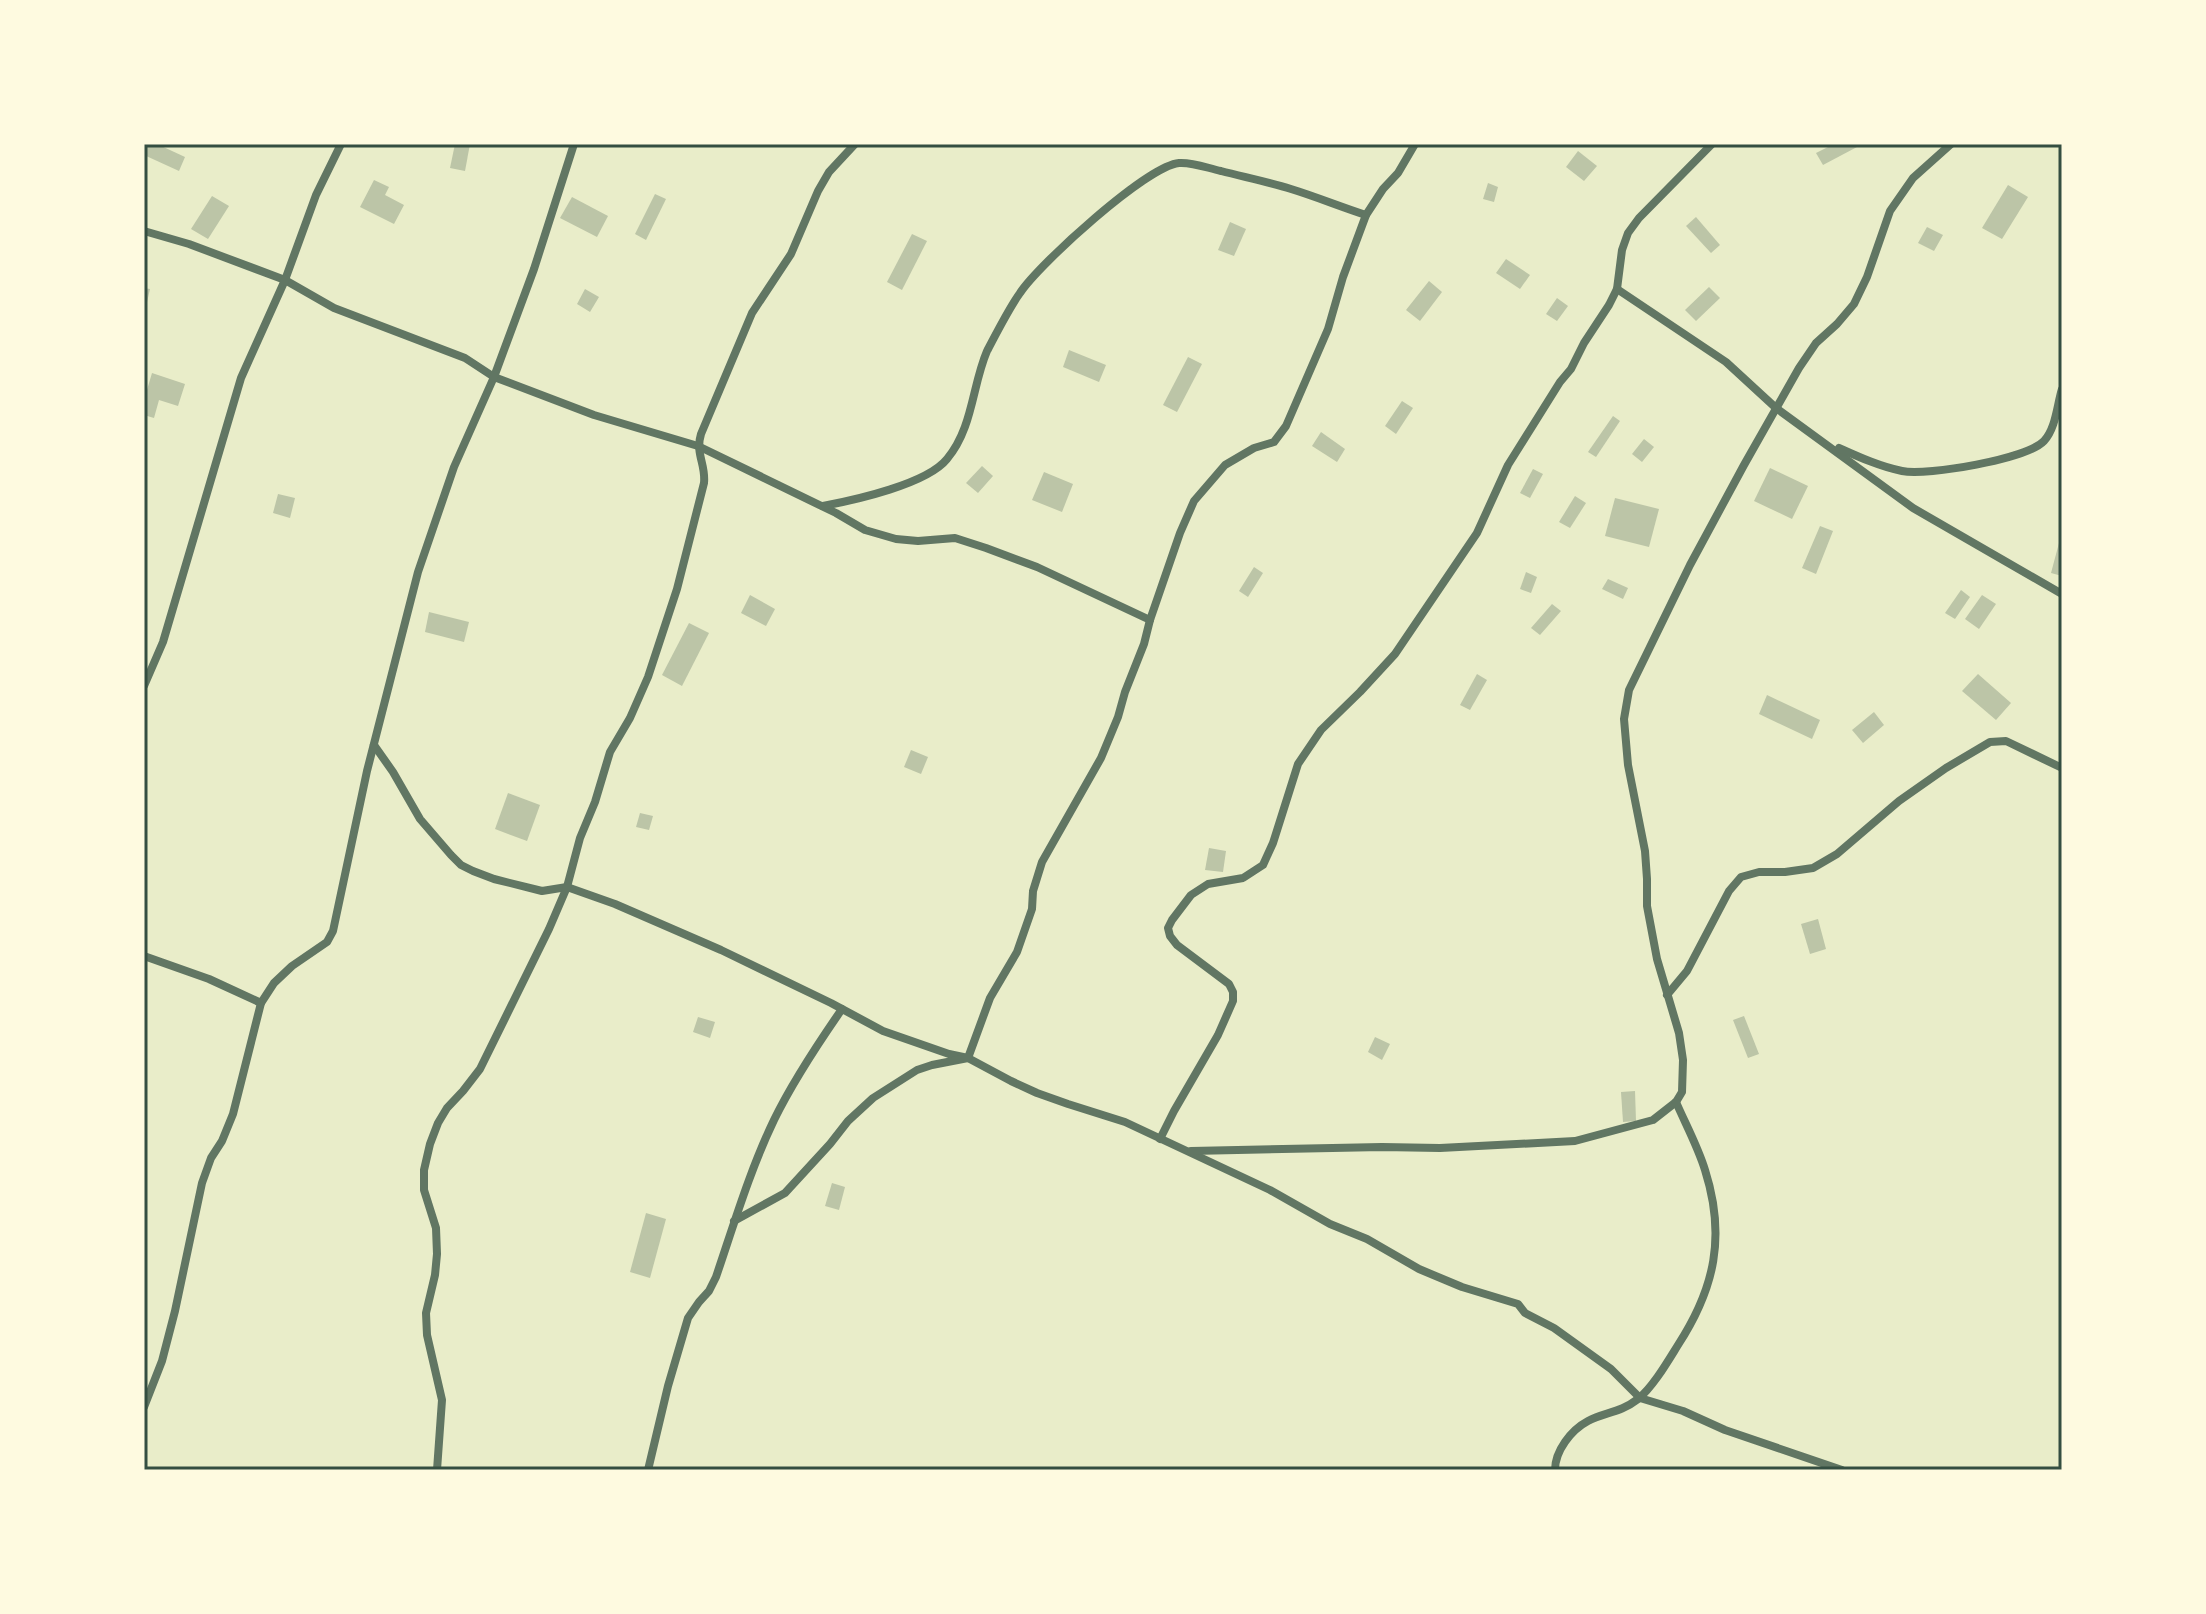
<svg xmlns="http://www.w3.org/2000/svg" width="2206" height="1614" viewBox="0 0 2206 1614" font-family="'Fira Sans Condensed',sans-serif">
  <style>
    .building { fill: #bcc5a7 }
    .lines { fill: none; stroke-linecap: round; stroke-linejoin: round }
    .minor { stroke: #617663; stroke-width: 8 }
    .neatline { fill: none; stroke: #344e41; stroke-width: 3 }
  </style>
  <rect width="100%" height="100%" fill="#e9edc9"/>
  <g class="building">
    <polygon points="144,144 157,144 185,157 179,171 144,155"/>
    <polygon points="455,144 470,144 465,171 450,168"/>
    <polygon points="1834,144 1855,144 1857,147 1823,165 1816,153"/>
    <polygon points="1578,151 1597,166 1584,181 1566,167"/>
    <polygon points="374,180 389,187 385,195 404,205 394,224 360,207"/>
    <polygon points="1488,183 1498,187 1494,202 1483,199"/>
    <polygon points="2008,185 2028,197 2002,239 1982,228"/>
    <polygon points="655,194 666,199 646,240 635,234"/>
    <polygon points="212,196 229,206 208,239 191,229"/>
    <polygon points="572,197 608,216 597,237 560,218"/>
    <polygon points="1696,217 1720,245 1711,253 1686,226"/>
    <polygon points="1230,222 1246,229 1234,256 1218,250"/>
    <polygon points="1927,227 1943,235 1934,251 1918,243"/>
    <polygon points="912,234 927,241 902,290 887,282"/>
    <polygon points="1506,259 1530,275 1520,289 1496,273"/>
    <polygon points="1429,281 1442,292 1420,321 1406,310"/>
    <polygon points="1709,287 1720,298 1696,321 1685,310"/>
    <polygon points="144,288 150,289 145,311 144,311"/>
    <polygon points="585,289 599,297 590,312 577,304"/>
    <polygon points="1557,298 1568,306 1557,321 1546,314"/>
    <polygon points="1069,350 1106,365 1099,382 1063,367"/>
    <polygon points="1188,357 1202,364 1177,412 1163,405"/>
    <polygon points="152,373 185,384 178,406 159,400 154,418 144,415 144,400"/>
    <polygon points="1402,401 1413,408 1396,434 1385,426"/>
    <polygon points="1613,416 1620,421 1596,457 1588,452"/>
    <polygon points="1321,432 1345,449 1337,462 1312,446"/>
    <polygon points="1644,439 1654,447 1642,462 1632,454"/>
    <polygon points="982,466 993,476 978,493 966,483"/>
    <polygon points="1770,468 1808,486 1792,519 1754,501"/>
    <polygon points="1533,469 1543,474 1530,498 1520,493"/>
    <polygon points="1044,472 1073,484 1062,512 1032,500"/>
    <polygon points="278,494 295,498 290,518 273,513"/>
    <polygon points="1575,496 1586,503 1570,528 1559,522"/>
    <polygon points="1615,498 1659,509 1649,547 1605,536"/>
    <polygon points="1820,526 1833,531 1816,574 1802,568"/>
    <polygon points="2059,543 2062,544 2062,576 2051,573"/>
    <polygon points="1254,567 1263,573 1248,597 1239,591"/>
    <polygon points="1526,572 1537,577 1531,593 1520,589"/>
    <polygon points="1608,579 1628,588 1623,599 1602,589"/>
    <polygon points="1961,590 1970,597 1955,619 1945,613"/>
    <polygon points="750,595 775,609 766,626 741,613"/>
    <polygon points="1982,595 1996,604 1979,629 1965,619"/>
    <polygon points="1552,604 1561,611 1540,635 1531,628"/>
    <polygon points="429,612 469,622 464,642 425,632"/>
    <polygon points="689,623 709,633 682,686 662,675"/>
    <polygon points="1477,674 1487,680 1470,710 1460,705"/>
    <polygon points="1978,674 2011,703 1996,720 1962,691"/>
    <polygon points="1767,695 1820,720 1812,739 1759,714"/>
    <polygon points="1874,712 1884,725 1863,743 1852,730"/>
    <polygon points="911,750 928,757 921,774 904,767"/>
    <polygon points="508,793 540,805 527,841 495,829"/>
    <polygon points="640,813 653,816 649,830 636,827"/>
    <polygon points="1209,848 1226,851 1223,872 1205,870"/>
    <polygon points="1818,919 1826,949 1810,954 1801,924"/>
    <polygon points="1744,1016 1759,1054 1748,1058 1733,1020"/>
    <polygon points="698,1017 715,1022 710,1038 693,1032"/>
    <polygon points="1375,1037 1390,1044 1382,1060 1368,1052"/>
    <polygon points="1635,1091 1636,1121 1623,1122 1621,1092"/>
    <polygon points="832,1183 845,1187 839,1210 825,1206"/>
    <polygon points="646,1213 666,1219 650,1278 630,1272"/>
  </g>
  <g class="lines">
    <g class="minor">
      <polyline points="144,231 189,244 285,280 334,308 465,358 494,377 594,415 698,446 836,513 865,530 896,539 918,541 955,538 986,548 1037,567 1150,620"/>
      <polyline points="1617,289 1726,362 1776,408 1913,508 2062,594"/>
      <path d="M1839,448C1859,457 1881,467 1902,471C1928,476 2027,459 2044,441C2056,428 2057,405 2062,389"/>
      <path d="M823,506C855,500 927,484 947,459C973,428 972,386 987,351C996,334 1009,308 1020,293C1039,264 1147,166 1179,163C1193,162 1207,168 1221,171C1244,177 1268,182 1291,189C1317,197 1341,207 1366,215"/>
      <polyline points="144,686 163,642 241,378 285,280 316,195 341,144"/>
      <polyline points="374,745 393,772 420,819 451,855 461,865 473,871 494,879 542,891 567,887 615,904 721,950 831,1003 883,1031 949,1054 968,1058 1011,1081 1037,1093 1068,1104 1125,1122 1270,1190 1330,1224 1367,1239 1419,1269 1462,1287 1518,1304 1525,1313 1554,1328 1611,1369 1640,1398 1683,1411 1725,1430 1842,1470"/>
      <polyline points="144,956 209,979 261,1003"/>
      <polyline points="1667,995 1687,971 1729,891 1741,877 1759,872 1785,872 1813,868 1837,854 1899,801 1946,768 1990,742 2006,741 2062,768"/>
      <polyline points="1160,1139 1174,1111 1218,1035 1233,1001 1233,992 1229,984 1177,945 1170,936 1168,928 1172,920 1191,895 1208,884 1243,878 1263,865 1273,843 1298,764 1321,730 1360,692 1395,654 1477,533 1508,465 1560,382 1571,369 1584,343 1609,305 1617,289 1622,250 1628,233 1639,218 1712,144"/>
      <polyline points="1191,1151 1382,1147 1440,1148 1575,1141 1653,1120 1676,1102 1682,1092 1683,1060 1679,1033 1657,959 1647,906 1647,879 1645,851 1628,765 1624,719 1629,690 1690,565 1744,465 1799,368 1816,343 1837,324 1854,304 1867,277 1890,211 1913,178 1951,144"/>
      <polyline points="734,1221 785,1193 830,1144 848,1121 873,1098 917,1070 932,1065 968,1058 990,998 1017,952 1032,909 1033,891 1042,862 1101,758 1118,717 1125,692 1144,644 1150,620 1180,533 1194,501 1225,465 1254,448 1274,442 1286,426 1328,329 1343,277 1366,215 1383,189 1398,173 1415,144"/>
      <polyline points="144,1407 162,1361 175,1311 202,1183 211,1158 222,1141 233,1114 261,1003 274,983 292,966 327,942 333,931 367,771 418,572 454,467 494,377 534,269 574,144"/>
      <path d="M437,1470L442,1400L427,1335L426,1313L435,1275L437,1254L436,1228L424,1190V1170L430,1144L438,1123L447,1108L463,1091L480,1069L549,929L567,887L580,838L595,802L610,752L630,718L648,677L677,589L704,483C706,464 695,454 701,434L752,313L791,254L818,191L829,172L855,144"/>
      <path d="M648,1470L668,1386L688,1318L699,1302L709,1291L716,1277C734,1224 750,1170 774,1120C793,1081 817,1045 842,1009"/>
      <path d="M1555,1470C1555,1451 1571,1430 1588,1421C1605,1412 1620,1413 1638,1399C1653,1387 1668,1361 1678,1345C1715,1288 1726,1236 1705,1170C1698,1147 1686,1125 1676,1102"/>
    </g>
  </g>
  <rect width="2206" height="1614" fill="none" stroke="#fefae0" stroke-width="292"/>
  <rect x="146" y="146" width="1914" height="1322" class="neatline"/>
</svg>
